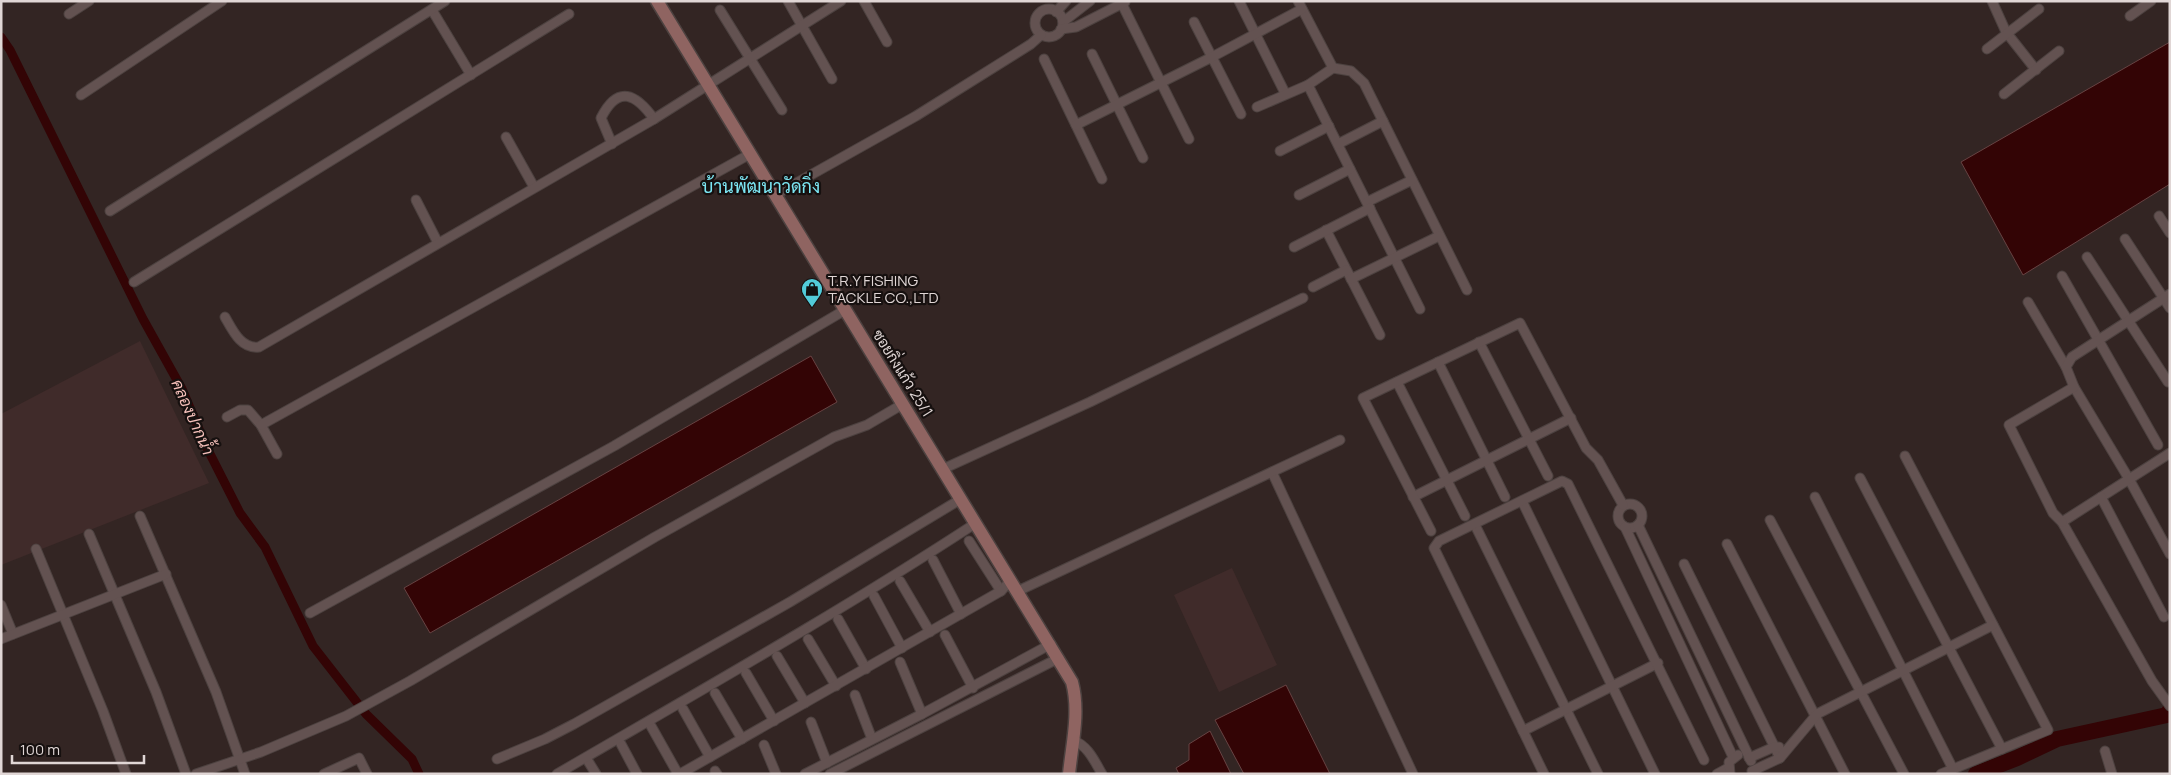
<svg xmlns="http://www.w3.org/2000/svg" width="2171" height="775" viewBox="0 0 2171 775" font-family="Manrope,Sarabun,sans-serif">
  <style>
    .built { fill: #402b2a }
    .water { fill: #330405; stroke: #674343 }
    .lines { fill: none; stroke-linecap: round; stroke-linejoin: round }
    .canal { stroke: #330405; stroke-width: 9 }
    .river { stroke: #330405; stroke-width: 16 }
    .street-casing { stroke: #4d4240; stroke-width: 11 }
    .secondary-casing { stroke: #4d4240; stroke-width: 15 }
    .street { stroke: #635251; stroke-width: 9 }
    .secondary { stroke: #8f6461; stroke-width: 12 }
    .labels { text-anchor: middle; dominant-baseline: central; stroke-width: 4.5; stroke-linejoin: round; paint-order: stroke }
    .poi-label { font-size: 15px; fill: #e0d6d5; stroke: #16100f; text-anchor: start }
    .street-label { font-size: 15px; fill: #e0d6d5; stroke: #16100f }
    .water-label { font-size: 16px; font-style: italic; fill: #f4bfb9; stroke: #16100f }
    .quarter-label { font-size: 18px; fill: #7ce6f3; stroke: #16100f }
  </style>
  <rect width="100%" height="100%" fill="#332523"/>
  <g class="built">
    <polygon points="140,341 209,483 1,565 1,414"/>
    <polygon points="1232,568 1277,665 1219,692 1174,595"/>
  </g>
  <g class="water">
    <polygon points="2170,42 2170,184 2023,275 1961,162"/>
    <polygon points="811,356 837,402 430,633 404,588"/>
    <polygon points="1286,685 1330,774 1244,774 1215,720"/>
    <polygon points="1210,731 1231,774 1179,774 1176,768 1189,760 1189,744"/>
  </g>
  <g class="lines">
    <polyline class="canal" points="1,37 10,50 143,319 182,389 207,448 240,513 265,547 313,646 366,714 412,759 419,774"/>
    <polyline class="river" points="1976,774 2017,758 2057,739 2167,715 2170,710"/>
    <g class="street-casing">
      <g id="street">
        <polyline points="788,1 832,79"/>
        <polyline points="864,1 887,42"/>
        <polyline points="1239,1 1285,93"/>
        <polyline points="1992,1 2006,32 2036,70"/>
        <polyline points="1122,4 1189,139"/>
        <circle cx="1049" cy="23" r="14"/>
        <polyline points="432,10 471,75"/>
        <polyline points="720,10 782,110"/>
        <polyline points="1056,12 1066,1"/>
        <polyline points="69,14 89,1"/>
        <polyline points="2130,16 2151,1"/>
        <polyline points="1063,22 1090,1"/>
        <polyline points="1194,22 1241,114"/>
        <polyline points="1061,29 1076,27 1125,2"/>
        <polyline points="1987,49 2039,9"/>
        <polyline points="1092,54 1143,158"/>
        <polyline points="1044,59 1102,179"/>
        <polyline points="1333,68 1351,71 1364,83 1467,290"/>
        <polyline points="1308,85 1420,309"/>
        <polyline points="2004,94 2059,51"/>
        <polyline points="81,95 222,1"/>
        <polyline points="1257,107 1308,85 1333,68 1298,1"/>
        <polyline points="1076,125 1212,57 1302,9"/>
        <polyline points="506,137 534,187"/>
        <path d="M612,144L601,118C618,84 636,94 654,119"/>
        <polyline points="1338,144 1383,121"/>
        <polyline points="1280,151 1329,126"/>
        <polyline points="775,195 916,116 1031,44 1041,35"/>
        <polyline points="1299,195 1350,169"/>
        <polyline points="416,200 438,243"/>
        <polyline points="1367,202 1412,180"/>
        <polyline points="110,211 445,1"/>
        <polyline points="2159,216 2170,233"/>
        <polyline points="1326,230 1380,335"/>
        <polyline points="2125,239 2170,308"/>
        <polyline points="1294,247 1370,208"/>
        <polyline points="2087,257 2168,382"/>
        <polyline points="2062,276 2158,445"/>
        <polyline points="1351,279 1439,236"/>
        <polyline points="134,282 569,14"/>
        <polyline points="1313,287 1346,270"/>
        <polyline points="2028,302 2066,367"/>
        <path d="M225,317C233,331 241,349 259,347L654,119L841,1"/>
        <polyline points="1479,342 1548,476"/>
        <polyline points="1438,362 1505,497"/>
        <polyline points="1397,382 1465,516"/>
        <polyline points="2074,387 2129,479 2170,554"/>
        <polyline points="227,417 240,410 248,410 261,425 277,454"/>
        <polyline points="261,425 750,154"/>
        <polyline points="2170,453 2062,522 2152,681 2170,706"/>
        <polyline points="1905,456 2048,730 1941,774"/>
        <polyline points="943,469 1090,402 1303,298"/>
        <polyline points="1272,472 1413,774"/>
        <polyline points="1860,478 2002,749"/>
        <polyline points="1413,497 1571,418"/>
        <polyline points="1815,497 1953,769"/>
        <polyline points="2101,497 2164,617"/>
        <polyline points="1522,501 1655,774"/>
        <circle cx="1630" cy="516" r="12"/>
        <polyline points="140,516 216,692 245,774"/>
        <polyline points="1770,520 1904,774"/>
        <polyline points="2062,522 2053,513 2009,425 2074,387 2066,367 2072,357 2170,294"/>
        <polyline points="1475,525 1598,774"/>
        <polyline points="1638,525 1751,761"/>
        <polyline points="1625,527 1733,757"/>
        <polyline points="1431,531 1363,398 1520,323 1586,448 1598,460 1623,505"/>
        <polyline points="89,534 156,692 186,774"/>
        <polyline points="969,541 1001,591"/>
        <polyline points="1727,544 1845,774"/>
        <polyline points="36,549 103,711 126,774"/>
        <polyline points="933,560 961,614"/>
        <polyline points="1684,564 1780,758"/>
        <polyline points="900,581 930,632"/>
        <polyline points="1018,591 1340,440"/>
        <polyline points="874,596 902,648"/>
        <polyline points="1,605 13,634"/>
        <polyline points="310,613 614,446 845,310"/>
        <polyline points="838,619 866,669"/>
        <polyline points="945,635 973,688"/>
        <polyline points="1,639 166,574"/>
        <polyline points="808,639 836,686"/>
        <polyline points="777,656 805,703"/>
        <polyline points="900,662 922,714"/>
        <polyline points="746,673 774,721"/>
        <polyline points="715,693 742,739"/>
        <polyline points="855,695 872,739"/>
        <polyline points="683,709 710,757"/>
        <polyline points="811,722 827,763"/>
        <polyline points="651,726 678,774"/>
        <polyline points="1523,731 1658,663"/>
        <path d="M1073,740C1088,746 1094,760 1102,774"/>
        <polyline points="621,744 637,774"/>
        <polyline points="764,745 776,774"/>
        <polyline points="2105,751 2112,774"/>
        <polyline points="1749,758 1774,747 1779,747"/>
        <polyline points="497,759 545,739 574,724 790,602 961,499"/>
        <polyline points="588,761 596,774"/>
        <polyline points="715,771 717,774"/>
        <polyline points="1752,771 1780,758 1817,714 1993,625"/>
        <polyline points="196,774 261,752 346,716 410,681 655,537 818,446 834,437 867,425 903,404"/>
        <polyline points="324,774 359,758 367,774"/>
        <path d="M557,774C698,692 840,612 976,523"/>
        <polyline points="680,774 1001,591 1011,580"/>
        <polyline points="805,774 922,714 1051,644"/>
        <polyline points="830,774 1059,658"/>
        <polyline points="1544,774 1434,548 1439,541 1562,481 1568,484 1704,760"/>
        <polyline points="1717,774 1728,768"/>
        <polyline points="1730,774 1729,762 1738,755"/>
      </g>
    </g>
    <g class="secondary-casing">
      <path id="secondary" d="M657,1L1072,682C1080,712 1072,744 1069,774"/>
    </g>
    <use href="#street" class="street"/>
    <use href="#secondary" class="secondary"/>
  </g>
  <defs>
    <g id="shop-pin" transform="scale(1.125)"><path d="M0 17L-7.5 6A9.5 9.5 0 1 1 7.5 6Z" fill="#52cbd9" stroke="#16100f"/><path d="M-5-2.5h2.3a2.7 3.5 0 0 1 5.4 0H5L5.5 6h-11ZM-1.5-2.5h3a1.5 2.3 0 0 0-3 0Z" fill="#111"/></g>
  </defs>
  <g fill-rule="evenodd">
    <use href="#shop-pin" x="812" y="289"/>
  </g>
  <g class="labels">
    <g class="poi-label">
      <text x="828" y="280">T.R.Y FISHING<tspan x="828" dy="17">TACKLE CO.,LTD</tspan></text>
    </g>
    <g class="street-label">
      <text transform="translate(903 373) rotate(58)">ซอยกิ่งแก้ว 25/1</text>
    </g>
    <g class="water-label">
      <text transform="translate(193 417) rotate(66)">คลองปากน้ำ</text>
    </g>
    <g class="quarter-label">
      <text x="761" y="186">บ้านพัฒนาวัดกิ่ง</text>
    </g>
  </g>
  <rect width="2171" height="775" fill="none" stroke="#e0d6d5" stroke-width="5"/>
  <path d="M12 755v8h132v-8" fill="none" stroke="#e0d6d5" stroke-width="2.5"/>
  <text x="20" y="755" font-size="15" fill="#e0d6d5" stroke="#16100f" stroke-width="4" paint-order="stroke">100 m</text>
</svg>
